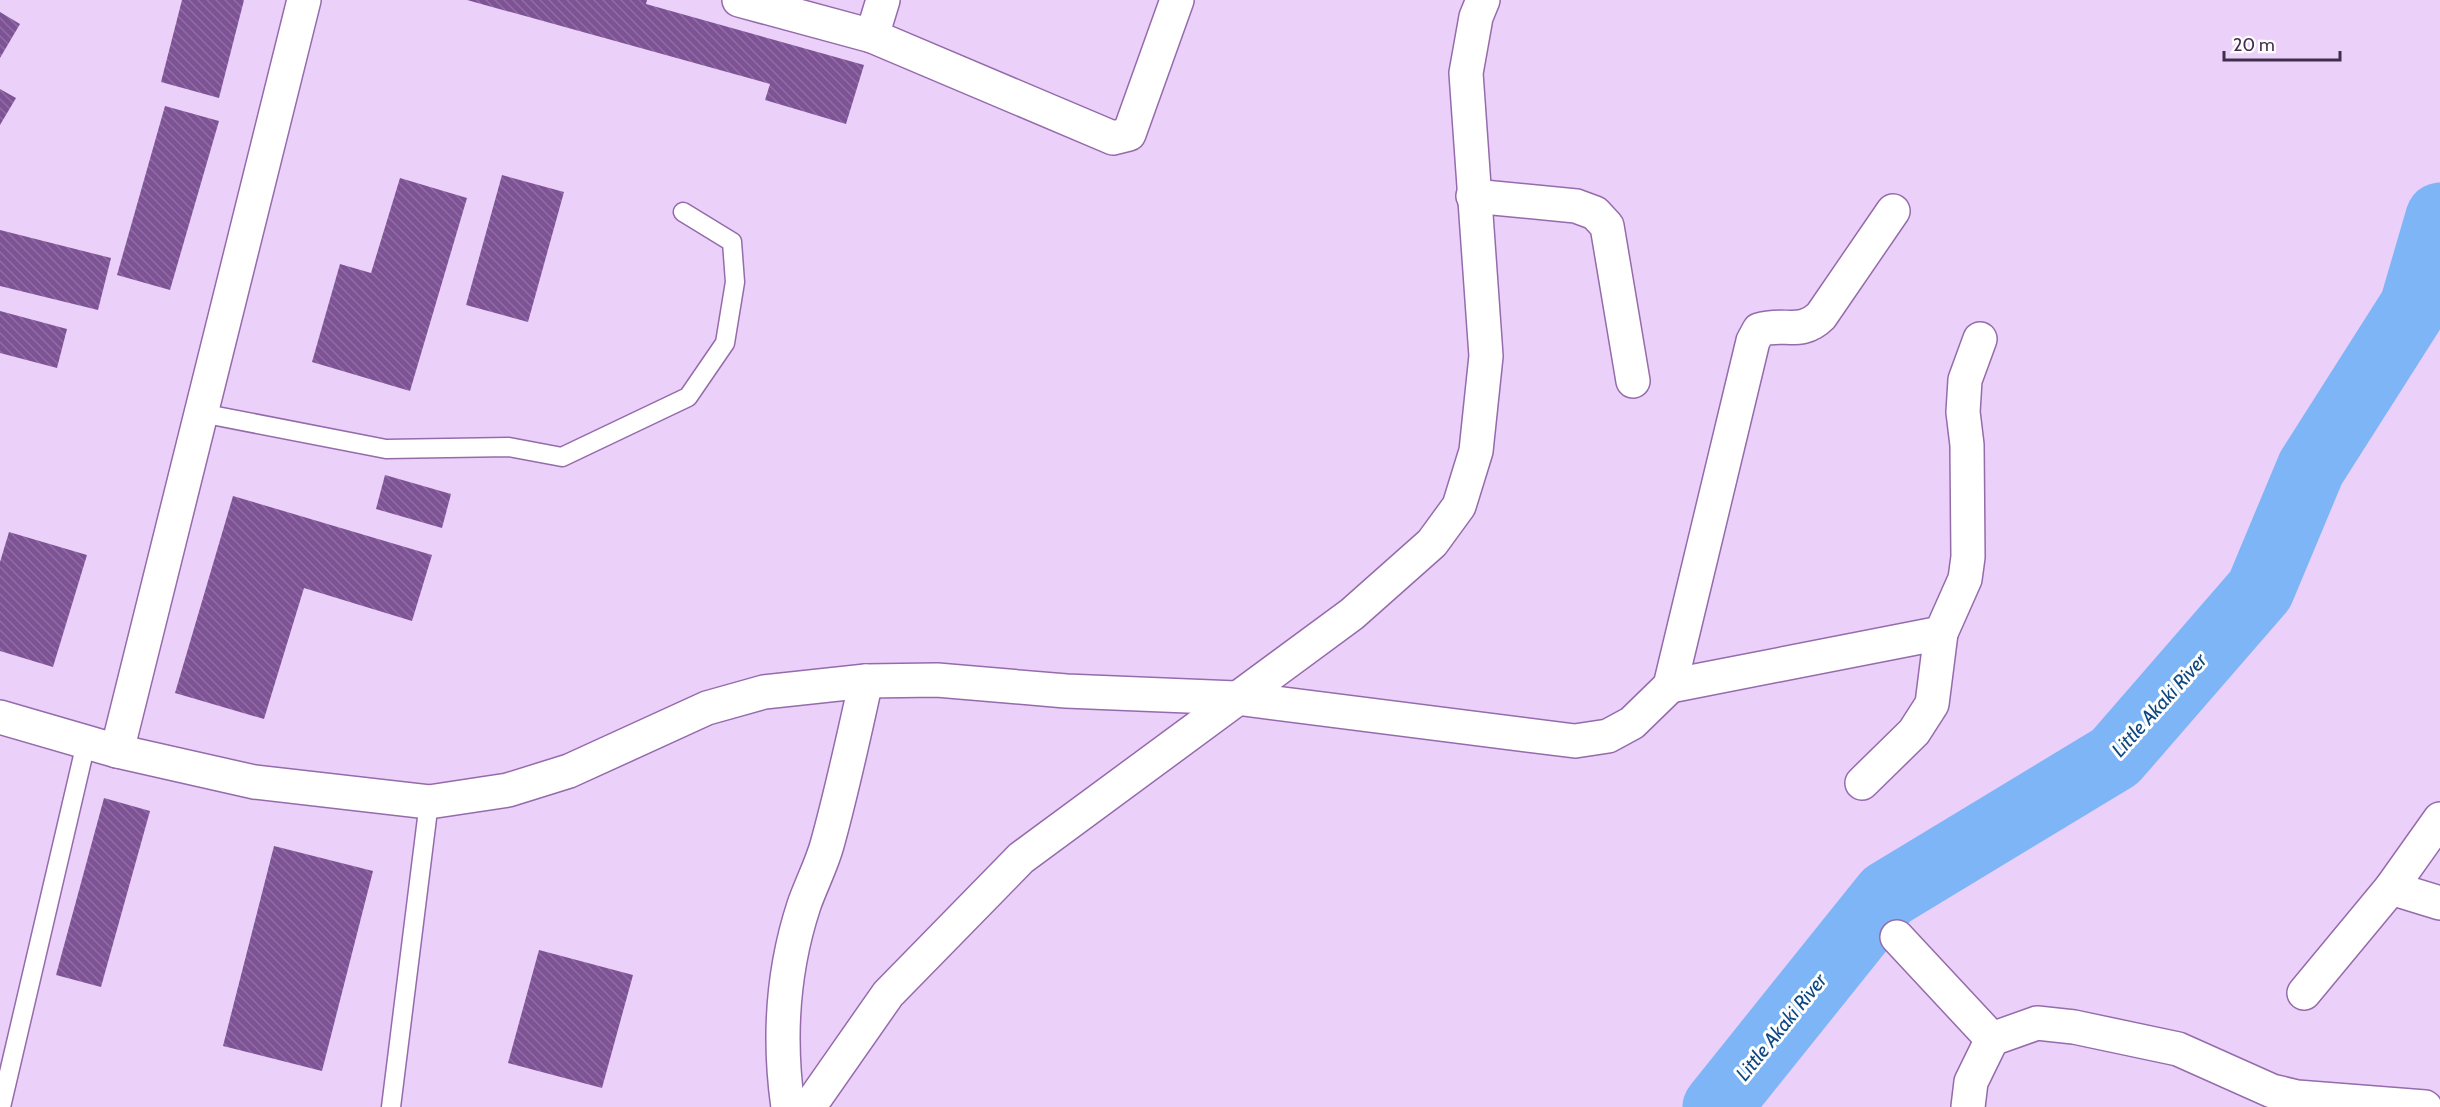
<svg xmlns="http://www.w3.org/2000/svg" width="2440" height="1107" viewBox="0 0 2440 1107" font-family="Cabin,sans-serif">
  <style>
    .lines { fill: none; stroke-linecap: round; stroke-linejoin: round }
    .river { stroke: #7db5f6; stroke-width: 69 }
    .building { fill: url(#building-back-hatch) }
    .service-casing { stroke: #956bab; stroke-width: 21 }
    .minor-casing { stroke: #956bab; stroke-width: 36 }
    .service { stroke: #fff; stroke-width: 18 }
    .minor { stroke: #fff; stroke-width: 33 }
    .labels { text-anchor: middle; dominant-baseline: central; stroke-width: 6; stroke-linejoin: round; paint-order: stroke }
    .water-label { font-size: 20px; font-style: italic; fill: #0d4781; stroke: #fdfdfd }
  </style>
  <defs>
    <pattern id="building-back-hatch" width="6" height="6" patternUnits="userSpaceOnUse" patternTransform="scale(1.5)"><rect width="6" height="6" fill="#7e5395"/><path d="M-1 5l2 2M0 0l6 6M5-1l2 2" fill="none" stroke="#906ea2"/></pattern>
  </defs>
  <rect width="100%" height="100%" fill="#ebd0fa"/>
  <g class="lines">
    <polyline class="river" points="1717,1107 1887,895 2115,757 2260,590 2311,468 2414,306 2440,217"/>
  </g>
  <g class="building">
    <polygon points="182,0 244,0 219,98 161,82"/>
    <polygon points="467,0 647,0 646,4 864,65 846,124 765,100 770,84"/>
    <polygon points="0,12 20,24 0,58"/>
    <polygon points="0,89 16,98 0,125"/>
    <polygon points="165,106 219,121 170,290 117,275"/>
    <polygon points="502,175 564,192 528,322 466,305"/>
    <polygon points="400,178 467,198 410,391 312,362 340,264 371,273"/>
    <polygon points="0,230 111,258 98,310 0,286"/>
    <polygon points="0,311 67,329 57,368 0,353"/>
    <polygon points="385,475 451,494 442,528 376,509"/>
    <polygon points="233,496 432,555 412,621 304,588 264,719 175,693"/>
    <polygon points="9,532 87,555 53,667 0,651 0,562"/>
    <polygon points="104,798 150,811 101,987 56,975"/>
    <polygon points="274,846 373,871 322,1071 223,1046"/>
    <polygon points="539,950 633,975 602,1088 508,1063"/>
  </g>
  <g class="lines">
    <g class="service-casing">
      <g id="service">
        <polyline points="201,413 386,449 509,447 562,457 688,397 725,343 735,282 732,242 683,212"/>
        <polyline points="1,1107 86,743"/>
        <polyline points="391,1107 429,802"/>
      </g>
    </g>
    <g class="minor-casing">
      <g id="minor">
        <polyline points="739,0 872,36 1113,138 1129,134 1177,0"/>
        <polyline points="872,36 883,0"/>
        <polyline points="1473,196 1576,206 1595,213 1607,226 1633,381"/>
        <polyline points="1670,686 1941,633 1965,579 1968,557 1967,445 1963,412 1965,380 1980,339"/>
        <path d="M0,717L117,751L254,782L429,802L508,790L569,771L707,708L764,692L866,681L937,680L1066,691L1236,698L1575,741L1608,736L1632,723L1670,686L1753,341L1759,330C1784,322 1801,336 1821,316L1893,211"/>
        <polyline points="117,751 304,0"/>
        <polyline points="1862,783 1914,732 1932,704 1941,633"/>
        <polyline points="2391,888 2440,903"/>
        <polyline points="1897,937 1992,1039"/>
        <polyline points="2304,993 2391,888 2440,819"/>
        <path d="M788,1107C778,1037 782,972 804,905C811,885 821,866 827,845C842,791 854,736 866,681"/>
        <polyline points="809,1107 888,994 1021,858 1352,614 1432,543 1459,506 1476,451 1486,356 1466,73 1476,17 1483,0"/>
        <polyline points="1968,1107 1971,1082 1992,1039 2037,1023 2074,1027 2178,1049 2272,1091 2297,1097 2425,1107"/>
      </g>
    </g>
    <use href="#service" class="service"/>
    <use href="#minor" class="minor"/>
  </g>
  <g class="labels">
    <g class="water-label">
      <text transform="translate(2159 705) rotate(-48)">Little Akaki River</text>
      <text transform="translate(1781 1027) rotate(-51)">Little Akaki River</text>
    </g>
  </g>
  <path d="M2224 51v9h116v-9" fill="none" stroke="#402e4a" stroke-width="3"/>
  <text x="2233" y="51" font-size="18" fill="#402e4a" stroke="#fdfdfd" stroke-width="4.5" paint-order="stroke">20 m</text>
</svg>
